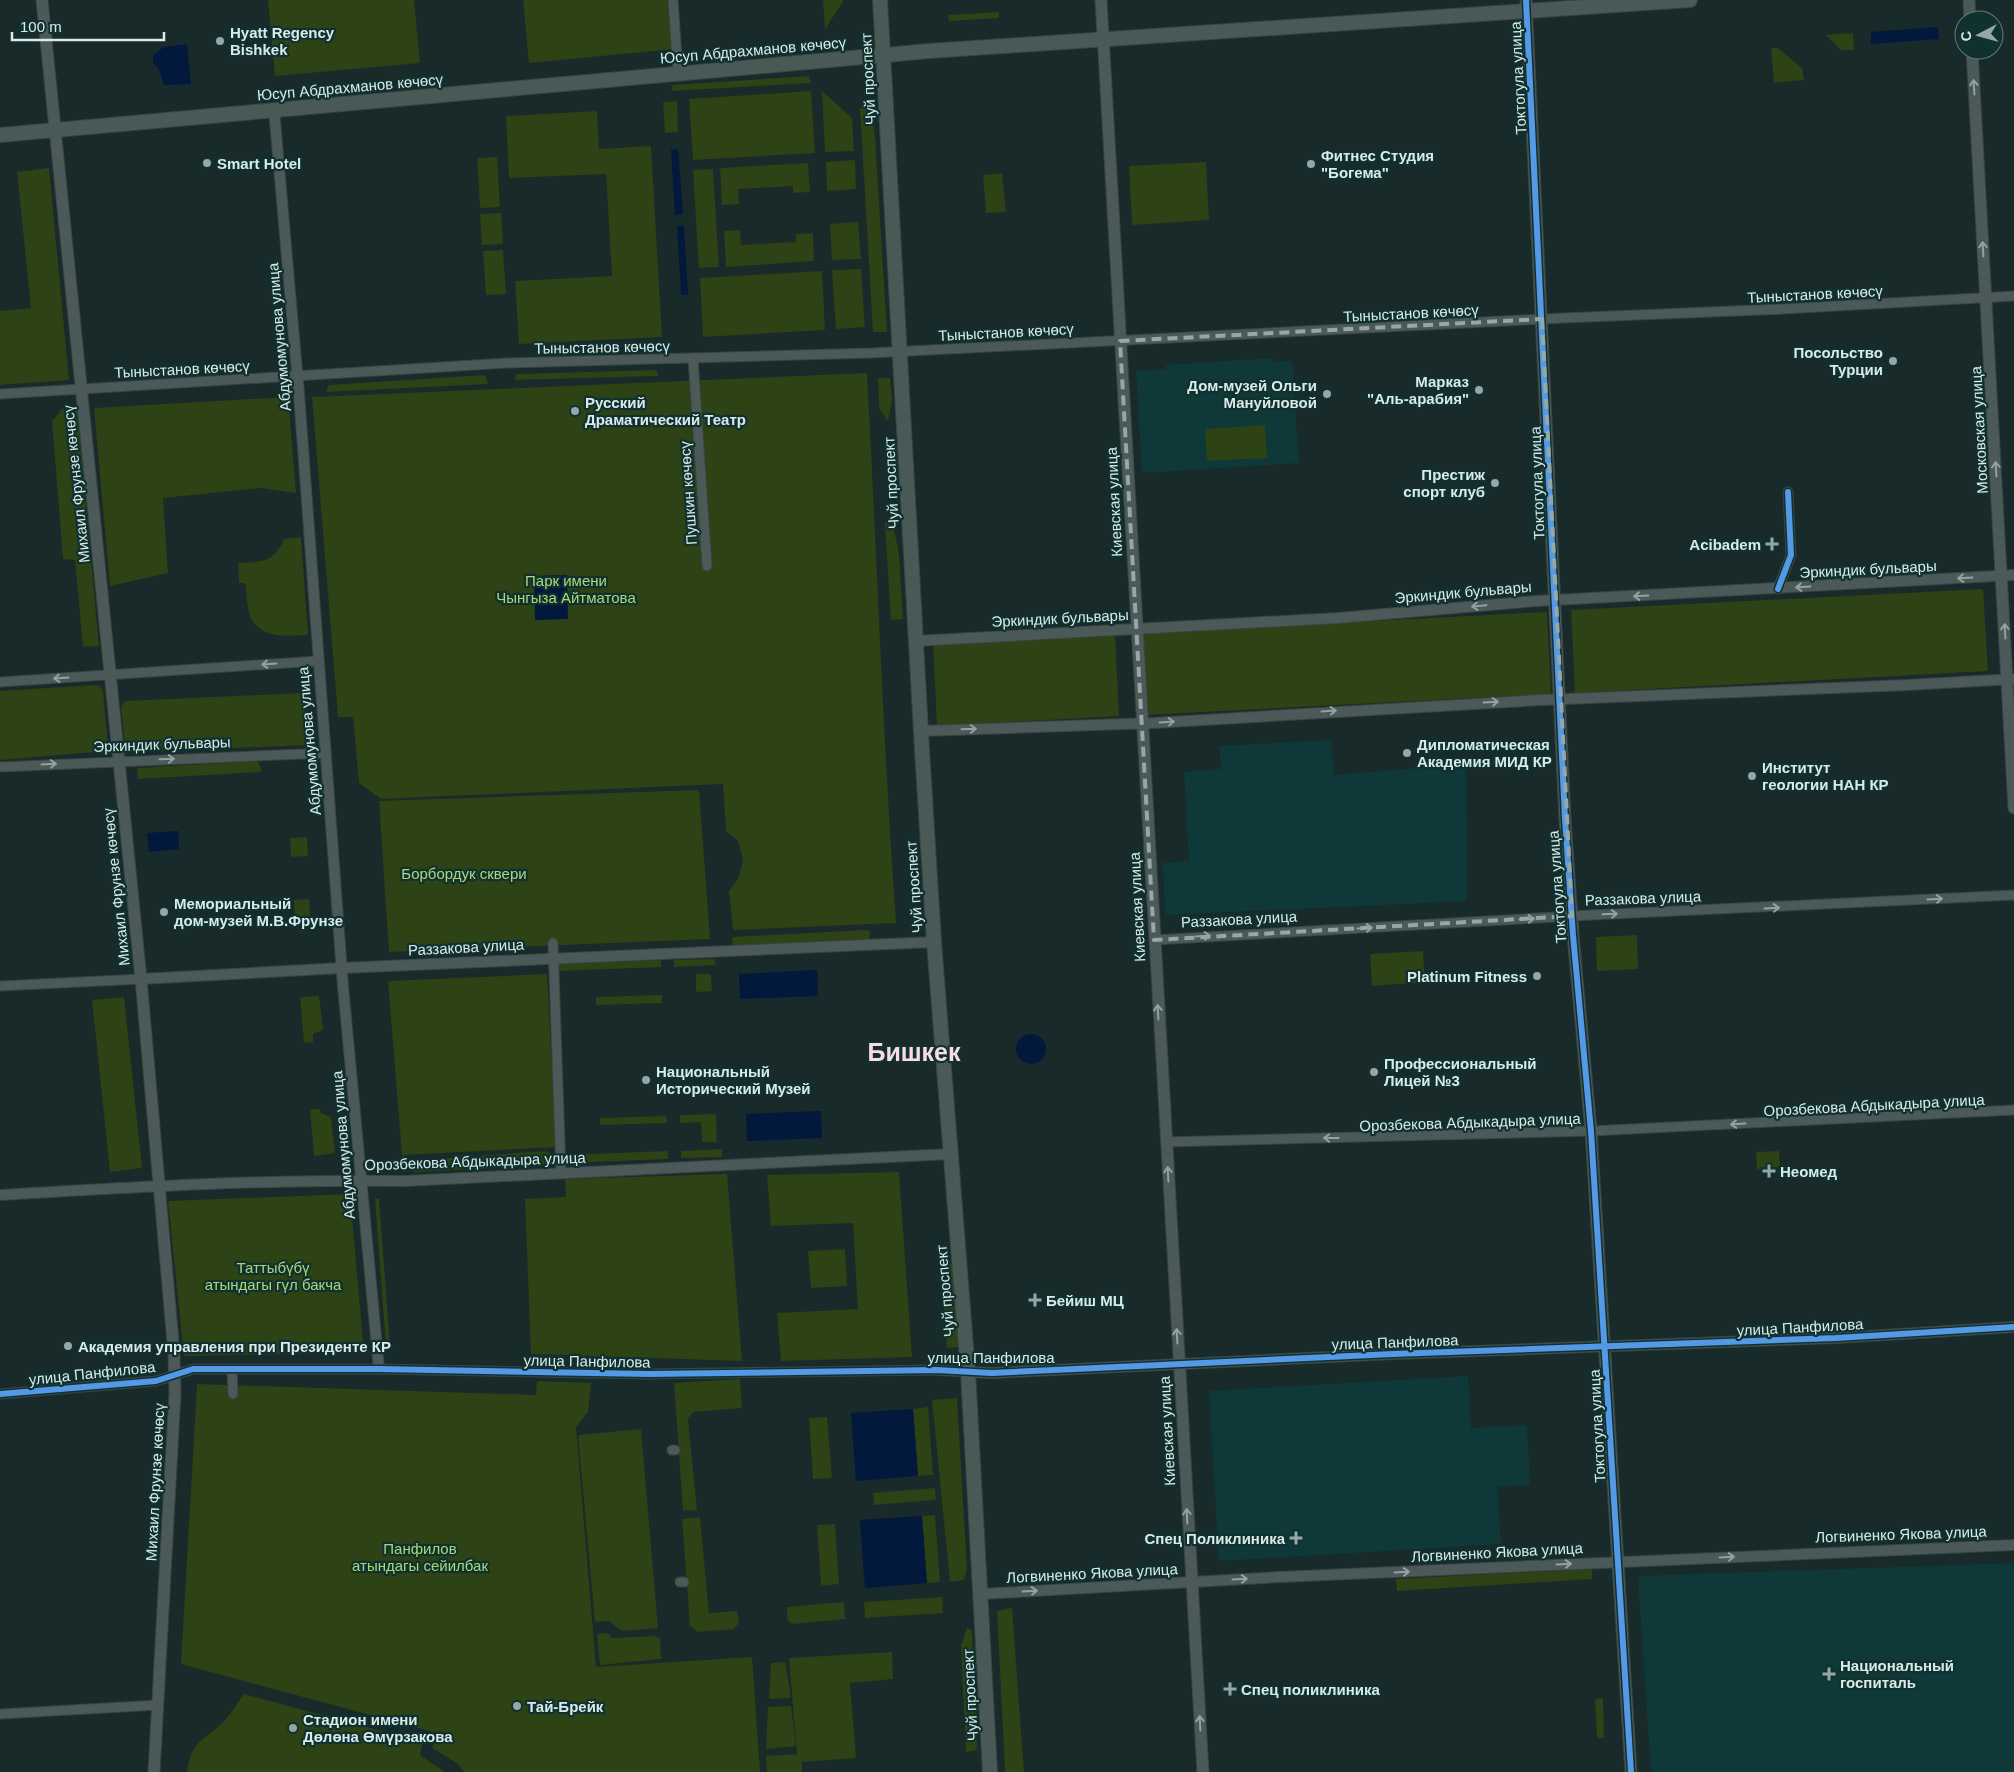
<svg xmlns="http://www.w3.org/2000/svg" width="2014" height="1772" viewBox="0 0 2014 1772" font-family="Arial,sans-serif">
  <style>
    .built { fill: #0f3939 }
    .green { fill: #2d4215 }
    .water { fill: #02183d }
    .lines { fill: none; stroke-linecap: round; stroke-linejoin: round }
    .minor-casing { stroke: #374544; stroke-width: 11 }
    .tertiary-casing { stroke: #374544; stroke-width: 12 }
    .secondary-casing { stroke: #374544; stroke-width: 13 }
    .primary-casing { stroke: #374544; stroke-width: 16 }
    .minor { stroke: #4b5958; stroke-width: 9 }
    .tertiary { stroke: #4b5958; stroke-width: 10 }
    .secondary { stroke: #4b5958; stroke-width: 11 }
    .primary { stroke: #495a56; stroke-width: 14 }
    .cycleway-casing { stroke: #113130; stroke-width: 9 }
    .cycleway { stroke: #5399e6; stroke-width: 6 }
    .oneway { stroke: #92a2a0 }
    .marked { fill: none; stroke: #95a7a6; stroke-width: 4; stroke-dasharray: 10 6; stroke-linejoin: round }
    .poi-dot { fill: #95a7a6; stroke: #113130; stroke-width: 2 }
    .labels { text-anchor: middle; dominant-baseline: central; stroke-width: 4.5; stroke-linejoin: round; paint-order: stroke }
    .poi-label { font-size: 15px; font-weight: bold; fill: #d8eae9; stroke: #113130; text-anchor: start }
    .street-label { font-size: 15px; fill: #d8eae9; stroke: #113130 }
    .park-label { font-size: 15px; fill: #aad877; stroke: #113130 }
    .town-label { font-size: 25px; font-weight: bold; fill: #fbdae6; stroke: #113130 }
  </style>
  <rect width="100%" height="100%" fill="#182a29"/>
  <g class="built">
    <polygon points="1273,358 1273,362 1292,361 1299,463 1142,473 1136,371 1166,369 1166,365"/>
    <polygon points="1331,740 1334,775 1466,764 1467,901 1165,915 1163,863 1189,861 1184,772 1221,769 1219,746"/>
    <polygon points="1468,1376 1471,1428 1527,1425 1530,1485 1497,1487 1501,1544 1219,1561 1209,1391"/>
    <polygon points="2014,1563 2014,1772 1651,1772 1638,1576"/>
  </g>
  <g class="green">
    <polygon points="268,0 414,0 420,63 275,76"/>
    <polygon points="523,0 671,0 674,49 529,63"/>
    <polygon points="823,0 844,0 825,29"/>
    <polygon points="999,12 999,18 949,21 948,15"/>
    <polygon points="1853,33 1854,50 1841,50 1826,35"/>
    <polygon points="1771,48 1778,48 1802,68 1804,80 1774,83"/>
    <polygon points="809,76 811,83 671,91 673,85"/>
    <polygon points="811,91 815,153 693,160 689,99"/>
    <polygon points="822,91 852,118 854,151 825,152"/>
    <polygon points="677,101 678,132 665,133 663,102"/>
    <polygon points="870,107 875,136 887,332 873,332 860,108"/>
    <polygon points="597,111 599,149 651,146 662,337 519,344 515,281 612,276 606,174 509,178 506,116"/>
    <polygon points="497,157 500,207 480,208 477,158"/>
    <polygon points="855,160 856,189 827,191 826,162"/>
    <polygon points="1206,162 1209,220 1132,225 1129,166"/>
    <polygon points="808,163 810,192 793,193 793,186 738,189 739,204 722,205 720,168"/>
    <polygon points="49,168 69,380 0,385 0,311 31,308 17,172"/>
    <polygon points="713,169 719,267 699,268 693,170"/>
    <polygon points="1002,173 1006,212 986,213 983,175"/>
    <polygon points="501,213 503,244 482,245 480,214"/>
    <polygon points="858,222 861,259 832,260 830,224"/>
    <polygon points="740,230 741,245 796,242 796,234 813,233 814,261 726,267 724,231"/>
    <polygon points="503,250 506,294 486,295 483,251"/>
    <polygon points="861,269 865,327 836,329 832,270"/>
    <polygon points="822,271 825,330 703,337 700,278"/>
    <polygon points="656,370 659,376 514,380 517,374"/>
    <path d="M867,373C877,556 883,740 896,923L733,930L729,891L738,879L743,860L738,841L726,831L723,784L381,799L359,783L353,717H338L312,397Z"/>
    <polygon points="485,375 488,384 326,392 329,385"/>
    <polygon points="878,378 890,378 892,401 888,421 879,408"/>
    <polygon points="288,397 296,493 261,488 163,498 168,573 110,586 94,408"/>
    <polygon points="62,409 77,410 99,646 83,647 75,560 63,559 52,421"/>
    <polygon points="1265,425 1267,458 1207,461 1205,429"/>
    <polygon points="891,517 899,553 903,619 891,620 885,524"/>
    <path d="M301,537L308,635C289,636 258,640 250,615C246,606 247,593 245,583H239L238,563C261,562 274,563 284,539Z"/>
    <polygon points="1983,589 1988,671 1575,693 1571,610"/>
    <polygon points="1547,612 1551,694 1144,715 1140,633"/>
    <polygon points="1115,634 1119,716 937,726 933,644"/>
    <polygon points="95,685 100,686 103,691 108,746 106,751 0,760 0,691"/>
    <polygon points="303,693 308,745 135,752 128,751 125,746 121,707 125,701"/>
    <polygon points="258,761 262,772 138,779 137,768"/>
    <polygon points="699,790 710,939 389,952 379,801"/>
    <polygon points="307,837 308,856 291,857 290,838"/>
    <polygon points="309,899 310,920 295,922 294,900"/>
    <polygon points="865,930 870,931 869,939 733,946 732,937"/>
    <polygon points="1637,935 1638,969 1597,971 1596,937"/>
    <polygon points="1423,951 1425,982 1372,986 1370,954"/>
    <polygon points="715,959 715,965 674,967 674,960"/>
    <polygon points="661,960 661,967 558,971 558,964"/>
    <polygon points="547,974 556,1147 402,1155 388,981"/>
    <polygon points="696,974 711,974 712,991 696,992"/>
    <polygon points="662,995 662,1003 596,1005 596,997"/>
    <polygon points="319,996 323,1030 313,1034 313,1042 304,1043 300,997"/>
    <polygon points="124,997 142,1168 110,1172 92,1000"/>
    <polygon points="310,1109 319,1109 321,1113 331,1117 335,1153 314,1156"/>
    <polygon points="716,1114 717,1142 702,1142 701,1122 680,1123 680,1115"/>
    <polygon points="666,1116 667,1123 600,1125 600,1118"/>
    <polygon points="722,1149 722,1157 681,1158 681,1151"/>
    <polygon points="545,1151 555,1155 555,1165 414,1172 409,1161"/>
    <polygon points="668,1151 668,1159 565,1163 564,1155"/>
    <polygon points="1779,1151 1780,1167 1757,1169 1756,1152"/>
    <polygon points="899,1172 912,1357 781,1361 777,1313 858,1309 853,1223 771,1226 767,1175"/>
    <polygon points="727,1174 742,1361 531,1354 525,1199 566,1197 565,1179"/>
    <polygon points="350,1194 364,1353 184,1356 168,1201"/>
    <polygon points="375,1199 379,1199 390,1345 386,1346"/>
    <polygon points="845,1249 847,1286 811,1288 808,1251"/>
    <polygon points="953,1264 960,1347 947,1348 941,1265"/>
    <polygon points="740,1379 742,1408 693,1412 688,1419 697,1510 683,1511 674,1383"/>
    <polygon points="537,1381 591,1383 588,1412 576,1427 596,1667 752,1657 760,1772 464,1772 458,1764 432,1748 437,1733 181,1664 197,1384 536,1395"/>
    <polygon points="957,1398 967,1569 964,1580 950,1582 932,1400"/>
    <polygon points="928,1407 933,1475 918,1476 913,1409"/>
    <polygon points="827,1417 832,1478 813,1479 809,1418"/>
    <polygon points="641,1429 658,1628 622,1631 609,1621 595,1622 578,1435"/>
    <polygon points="935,1488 936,1500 874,1505 873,1493"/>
    <polygon points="935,1515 940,1582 927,1583 922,1516"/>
    <polygon points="700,1517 709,1613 737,1611 739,1623 733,1629 698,1632 690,1626 682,1519"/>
    <polygon points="835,1524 839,1584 821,1586 817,1525"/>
    <polygon points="1592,1569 1592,1579 1397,1591 1396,1579"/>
    <polygon points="942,1597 943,1613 865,1618 864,1602"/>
    <polygon points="844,1602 845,1619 792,1624 787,1619 787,1607"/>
    <polygon points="1012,1608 1024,1772 1005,1772 997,1611"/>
    <polygon points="967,1628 972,1630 977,1750 966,1752 961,1645"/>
    <polygon points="608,1633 612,1638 654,1636 660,1638 661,1659 600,1665 597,1634"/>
    <polygon points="892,1652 893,1679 850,1683 856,1758 802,1762 802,1772 767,1772 766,1756 797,1754 789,1658"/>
    <polygon points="785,1662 791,1698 769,1699 771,1663"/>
    <path d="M244,1694L423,1742L420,1755L445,1772H187C192,1740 201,1743 222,1723C231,1715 237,1703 244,1694Z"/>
    <polygon points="1603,1698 1604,1738 1597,1738 1595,1699"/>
    <polygon points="791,1706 796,1746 766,1749 768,1707"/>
  </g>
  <g class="water">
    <polygon points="1938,27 1939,39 1871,44 1871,32"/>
    <polygon points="187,44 191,84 164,85 159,69 153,63 153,55 164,47"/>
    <polygon points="678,149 683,214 675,215 671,150"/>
    <polygon points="677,226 684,226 688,295 681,295"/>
    <polygon points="567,575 568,619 535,620 534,576"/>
    <polygon points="178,831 179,849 149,852 147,833"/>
    <polygon points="817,970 818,996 740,999 739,974"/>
    <circle cx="1031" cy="1049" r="15"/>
    <polygon points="821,1111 822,1138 747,1141 746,1114"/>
    <polygon points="913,1409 918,1476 856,1481 851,1413"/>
    <polygon points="922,1516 927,1583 865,1588 860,1520"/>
  </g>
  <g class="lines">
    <g class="minor-casing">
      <g id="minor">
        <polyline points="673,0 678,72"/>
        <polyline points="693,358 707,566"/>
        <polyline points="0,394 507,363 871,353 1563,318 1783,309 2014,296"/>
        <polyline points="1778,589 1791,555 1788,492"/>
        <polyline points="0,682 318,661"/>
        <polyline points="0,767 326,753"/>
        <polyline points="1154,940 1591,915 2014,895"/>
        <polyline points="553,943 561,1172"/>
        <polyline points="0,986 141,979"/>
        <polyline points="1166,1142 1591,1131 2014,1110"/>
        <polyline points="232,1369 233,1394"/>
        <polyline points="0,1394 156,1381 193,1369 379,1369 649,1374 930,1370 968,1372"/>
        <polyline points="672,1450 675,1450"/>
        <polyline points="680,1582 684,1582"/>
        <polyline points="0,1714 158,1705"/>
      </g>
    </g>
    <g class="tertiary-casing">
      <g id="tertiary">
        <polyline points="274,110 299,394 343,986 379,1369"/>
        <polyline points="915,641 1338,618 1536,601 2014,575"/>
        <polyline points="921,731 1153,723 1541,700 1907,685 2014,679"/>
        <polyline points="141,979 342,968 934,942"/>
        <path d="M0,1195C134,1187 270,1179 405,1181L951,1154"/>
        <polyline points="968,1372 992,1373 1393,1354 1836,1338 2014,1327"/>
        <polyline points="981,1594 1280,1577 2014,1545"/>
      </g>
    </g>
    <g class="secondary-casing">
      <g id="secondary">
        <polyline points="42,0 141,979 174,1354 175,1393 154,1772"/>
        <polyline points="1101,0 1203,1772"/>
        <polyline points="1526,0 1565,819 1573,935 1591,1131 1631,1772"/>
        <polyline points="1969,0 1970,20"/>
        <polyline points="1972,50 2014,808"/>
      </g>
    </g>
    <g class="primary-casing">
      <g id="primary">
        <polyline points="880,0 922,750 934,942 968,1372 990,1772"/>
        <polyline points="0,135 929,51 1690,0"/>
      </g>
    </g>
    <use href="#minor" class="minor"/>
    <use href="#tertiary" class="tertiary"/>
    <use href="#secondary" class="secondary"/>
    <use href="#primary" class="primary"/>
    <g class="cycleway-casing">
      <g id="cycleway">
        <polyline points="1526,0 1565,819 1573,935 1591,1131 1631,1772"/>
        <polyline points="1778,589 1791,555 1788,492"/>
        <polyline points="0,1394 156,1381 193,1369 379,1369 649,1374 936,1370 992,1373 1393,1354 1836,1338 2014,1327"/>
      </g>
    </g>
    <use href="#cycleway" class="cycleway"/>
  </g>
  <defs><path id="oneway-shaft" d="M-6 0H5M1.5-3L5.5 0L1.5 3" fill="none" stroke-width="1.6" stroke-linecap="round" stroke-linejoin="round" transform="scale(1.25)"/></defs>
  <g class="oneway">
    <use href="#oneway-shaft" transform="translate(1974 87) rotate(-93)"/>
    <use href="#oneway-shaft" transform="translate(1983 249) rotate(-93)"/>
    <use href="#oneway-shaft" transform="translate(1996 469) rotate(-93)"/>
    <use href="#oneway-shaft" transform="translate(1965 578) rotate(177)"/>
    <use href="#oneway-shaft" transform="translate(1803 587) rotate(177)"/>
    <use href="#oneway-shaft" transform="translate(1641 596) rotate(177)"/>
    <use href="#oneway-shaft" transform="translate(1479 606) rotate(175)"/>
    <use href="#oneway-shaft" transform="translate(2005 631) rotate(-93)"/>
    <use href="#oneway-shaft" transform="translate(269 664) rotate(176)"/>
    <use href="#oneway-shaft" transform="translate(61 678) rotate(176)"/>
    <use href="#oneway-shaft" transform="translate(1491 702) rotate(-3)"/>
    <use href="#oneway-shaft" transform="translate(1329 711) rotate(-4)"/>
    <use href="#oneway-shaft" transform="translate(1167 722) rotate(-4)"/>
    <use href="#oneway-shaft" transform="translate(969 729) rotate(-2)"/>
    <use href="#oneway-shaft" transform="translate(167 759) rotate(-2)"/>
    <use href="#oneway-shaft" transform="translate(49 764) rotate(-3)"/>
    <use href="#oneway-shaft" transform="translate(1935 899) rotate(-3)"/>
    <use href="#oneway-shaft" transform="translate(1772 908) rotate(-3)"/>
    <use href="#oneway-shaft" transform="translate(1610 914) rotate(-2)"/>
    <use href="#oneway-shaft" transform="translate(1527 919) rotate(-3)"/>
    <use href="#oneway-shaft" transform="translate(1365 928) rotate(-3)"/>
    <use href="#oneway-shaft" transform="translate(1203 936) rotate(-3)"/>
    <use href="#oneway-shaft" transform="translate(1158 1012) rotate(-93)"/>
    <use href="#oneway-shaft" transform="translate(1738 1124) rotate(177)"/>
    <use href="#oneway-shaft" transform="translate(1331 1138) rotate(-180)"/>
    <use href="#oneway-shaft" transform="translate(1168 1174) rotate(-93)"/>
    <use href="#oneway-shaft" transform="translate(1177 1336) rotate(-93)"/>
    <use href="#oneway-shaft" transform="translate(1187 1516) rotate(-93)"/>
    <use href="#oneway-shaft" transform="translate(1727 1557) rotate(-3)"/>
    <use href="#oneway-shaft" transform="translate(1564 1564) rotate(-3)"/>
    <use href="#oneway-shaft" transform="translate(1402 1572) rotate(-3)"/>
    <use href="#oneway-shaft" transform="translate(1240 1579) rotate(-3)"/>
    <use href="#oneway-shaft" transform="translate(1030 1591) rotate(-3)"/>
    <use href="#oneway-shaft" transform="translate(1200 1723) rotate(-93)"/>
  </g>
  <path class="marked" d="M1542,319L1572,916L1154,940L1120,341Z"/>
  <g class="poi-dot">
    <circle cx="220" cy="41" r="5"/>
    <circle cx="207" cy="163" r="5"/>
    <circle cx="1311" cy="164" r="5"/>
    <circle cx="1893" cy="361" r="5"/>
    <circle cx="1479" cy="390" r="5"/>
    <circle cx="1327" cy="394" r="5"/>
    <circle cx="575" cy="411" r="5"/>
    <circle cx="1495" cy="483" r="5"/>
    <path d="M1769.5 536.5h5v5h5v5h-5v5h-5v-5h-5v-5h5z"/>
    <circle cx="1407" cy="753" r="5"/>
    <circle cx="1752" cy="776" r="5"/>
    <circle cx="164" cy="912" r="5"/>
    <circle cx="1537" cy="976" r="5"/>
    <circle cx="1374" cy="1072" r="5"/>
    <circle cx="646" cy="1080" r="5"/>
    <path d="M1766.5 1163.5h5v5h5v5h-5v5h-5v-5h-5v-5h5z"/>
    <path d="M1032.5 1292.5h5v5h5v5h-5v5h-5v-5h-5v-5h5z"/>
    <circle cx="68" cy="1346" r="5"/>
    <path d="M1293.5 1530.5h5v5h5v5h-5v5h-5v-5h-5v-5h5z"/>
    <path d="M1826.5 1666.5h5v5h5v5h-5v5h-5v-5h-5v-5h5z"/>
    <path d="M1227.5 1681.5h5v5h5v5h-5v5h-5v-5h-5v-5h5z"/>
    <circle cx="517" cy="1706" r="5"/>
    <circle cx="293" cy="1728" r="5"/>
  </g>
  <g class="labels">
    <g class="poi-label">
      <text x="230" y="32">Hyatt Regency<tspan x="230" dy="17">Bishkek</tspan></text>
      <text x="1321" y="155">Фитнес Студия<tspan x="1321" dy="17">"Богема"</tspan></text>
      <text x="217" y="163">Smart Hotel</text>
      <text x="1883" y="352" text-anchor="end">Посольство<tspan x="1883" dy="17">Турции</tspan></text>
      <text x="1469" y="381" text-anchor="end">Марказ<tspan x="1469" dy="17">"Аль-арабия"</tspan></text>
      <text x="1317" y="385" text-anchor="end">Дом-музей Ольги<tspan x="1317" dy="17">Мануйловой</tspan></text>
      <text x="585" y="402">Русский<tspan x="585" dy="17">Драматический Театр</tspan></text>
      <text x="1485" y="474" text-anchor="end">Престиж<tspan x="1485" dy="17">спорт клуб</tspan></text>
      <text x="1761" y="544" text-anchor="end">Acibadem</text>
      <text x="1417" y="744">Дипломатическая<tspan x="1417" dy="17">Академия МИД КР</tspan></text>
      <text x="1762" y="767">Институт<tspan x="1762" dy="17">геологии НАН КР</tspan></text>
      <text x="174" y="903">Мемориальный<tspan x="174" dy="17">дом-музей М.В.Фрунзе</tspan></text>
      <text x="1527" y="976" text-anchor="end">Platinum Fitness</text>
      <text x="1384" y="1063">Профессиональный<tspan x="1384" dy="17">Лицей №3</tspan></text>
      <text x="656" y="1071">Национальный<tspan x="656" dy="17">Исторический Музей</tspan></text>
      <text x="1780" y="1171">Неомед</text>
      <text x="1046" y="1300">Бейиш МЦ</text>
      <text x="78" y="1346">Академия управления при Президенте КР</text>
      <text x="1285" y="1538" text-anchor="end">Спец Поликлиника</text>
      <text x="1840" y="1665">Национальный<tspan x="1840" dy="17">госпиталь</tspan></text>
      <text x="1241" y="1689">Спец поликлиника</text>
      <text x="527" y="1706">Тай-Брейк</text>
      <text x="303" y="1719">Стадион имени<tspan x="303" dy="17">Дөлөна Өмүрзакова</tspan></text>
    </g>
    <g class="street-label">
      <text transform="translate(753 50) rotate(-5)">Юсуп Абдрахманов көчөсү</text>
      <text transform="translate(1518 78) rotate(-93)">Токтогула улица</text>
      <text transform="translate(868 79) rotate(-93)">Чуй проспект</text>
      <text transform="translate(350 87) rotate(-5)">Юсуп Абдрахманов көчөсү</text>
      <text transform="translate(1815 294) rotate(-3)">Тыныстанов көчөсү</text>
      <text transform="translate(1411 313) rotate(-3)">Тыныстанов көчөсү</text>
      <text transform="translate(1006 332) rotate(-3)">Тыныстанов көчөсү</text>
      <text transform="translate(279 337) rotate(-95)">Абдумомунова улица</text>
      <text transform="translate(602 347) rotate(-1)">Тыныстанов көчөсү</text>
      <text transform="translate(182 369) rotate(-3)">Тыныстанов көчөсү</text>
      <text transform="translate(1979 430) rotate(-93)">Московская улица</text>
      <text transform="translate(891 483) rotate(-93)">Чуй проспект</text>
      <text transform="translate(1537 483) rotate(-92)">Токтогула улица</text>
      <text transform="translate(76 484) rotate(-96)">Михаил Фрунзе көчөсү</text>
      <text transform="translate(688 493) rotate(-94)">Пушкин көчөсү</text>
      <text transform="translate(1114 502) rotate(-93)">Киевская улица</text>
      <text transform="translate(1868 569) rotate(-3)">Эркиндик бульвары</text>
      <text transform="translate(1463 592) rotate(-5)">Эркиндик бульвары</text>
      <text transform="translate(1060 618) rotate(-3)">Эркиндик бульвары</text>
      <text transform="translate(309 741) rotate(-95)">Абдумомунова улица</text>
      <text transform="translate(162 744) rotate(-2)">Эркиндик бульвары</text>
      <text transform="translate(116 887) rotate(-96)">Михаил Фрунзе көчөсү</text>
      <text transform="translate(914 887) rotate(-94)">Чуй проспект</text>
      <text transform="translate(1557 887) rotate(-94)">Токтогула улица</text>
      <text transform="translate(1643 898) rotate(-2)">Раззакова улица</text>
      <text transform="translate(1137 907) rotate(-93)">Киевская улица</text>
      <text transform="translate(1239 919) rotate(-3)">Раззакова улица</text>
      <text transform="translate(466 947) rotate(-3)">Раззакова улица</text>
      <text transform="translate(1874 1105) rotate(-3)">Орозбекова Абдыкадыра улица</text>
      <text transform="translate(1470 1122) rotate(-2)">Орозбекова Абдыкадыра улица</text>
      <text transform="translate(343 1145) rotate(-95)">Абдумомунова улица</text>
      <text transform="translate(475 1161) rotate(-2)">Орозбекова Абдыкадыра улица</text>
      <text transform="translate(945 1291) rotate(-95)">Чуй проспект</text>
      <text transform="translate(1800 1327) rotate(-3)">улица Панфилова</text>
      <text transform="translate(1395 1342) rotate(-2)">улица Панфилова</text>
      <text x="991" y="1357">улица Панфилова</text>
      <text transform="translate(587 1361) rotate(1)">улица Панфилова</text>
      <text transform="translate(92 1373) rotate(-6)">улица Панфилова</text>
      <text transform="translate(1597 1426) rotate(-93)">Токтогула улица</text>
      <text transform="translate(1167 1431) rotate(-93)">Киевская улица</text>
      <text transform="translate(155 1482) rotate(-87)">Михаил Фрунзе көчөсү</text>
      <text transform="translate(1901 1534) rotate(-2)">Логвиненко Якова улица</text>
      <text transform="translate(1497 1552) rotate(-3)">Логвиненко Якова улица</text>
      <text transform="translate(1092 1573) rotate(-3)">Логвиненко Якова улица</text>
      <text transform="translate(970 1695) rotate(-93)">Чуй проспект</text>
    </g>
    <g class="park-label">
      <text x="566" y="580">Парк имени<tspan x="566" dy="17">Чынгыза Айтматова</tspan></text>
      <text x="464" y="873">Борбордук сквери</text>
      <text x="273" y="1267">Таттыбүбү<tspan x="273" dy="17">атындагы гүл бакча</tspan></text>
      <text x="420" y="1548">Панфилов<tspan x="420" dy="17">атындагы сейилбак</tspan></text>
    </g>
    <g class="town-label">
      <text x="914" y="1052">Бишкек</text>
    </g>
  </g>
  <g transform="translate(1979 35) rotate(264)"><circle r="24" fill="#113130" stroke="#617b7a"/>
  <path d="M0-4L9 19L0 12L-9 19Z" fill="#95a7a6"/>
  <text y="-8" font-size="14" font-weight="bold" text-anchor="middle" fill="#d8eae9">С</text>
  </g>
  <path d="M12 32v8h152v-8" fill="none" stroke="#d8eae9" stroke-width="2.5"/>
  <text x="20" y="32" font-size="15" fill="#d8eae9" stroke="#113130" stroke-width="4" paint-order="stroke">100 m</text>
</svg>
